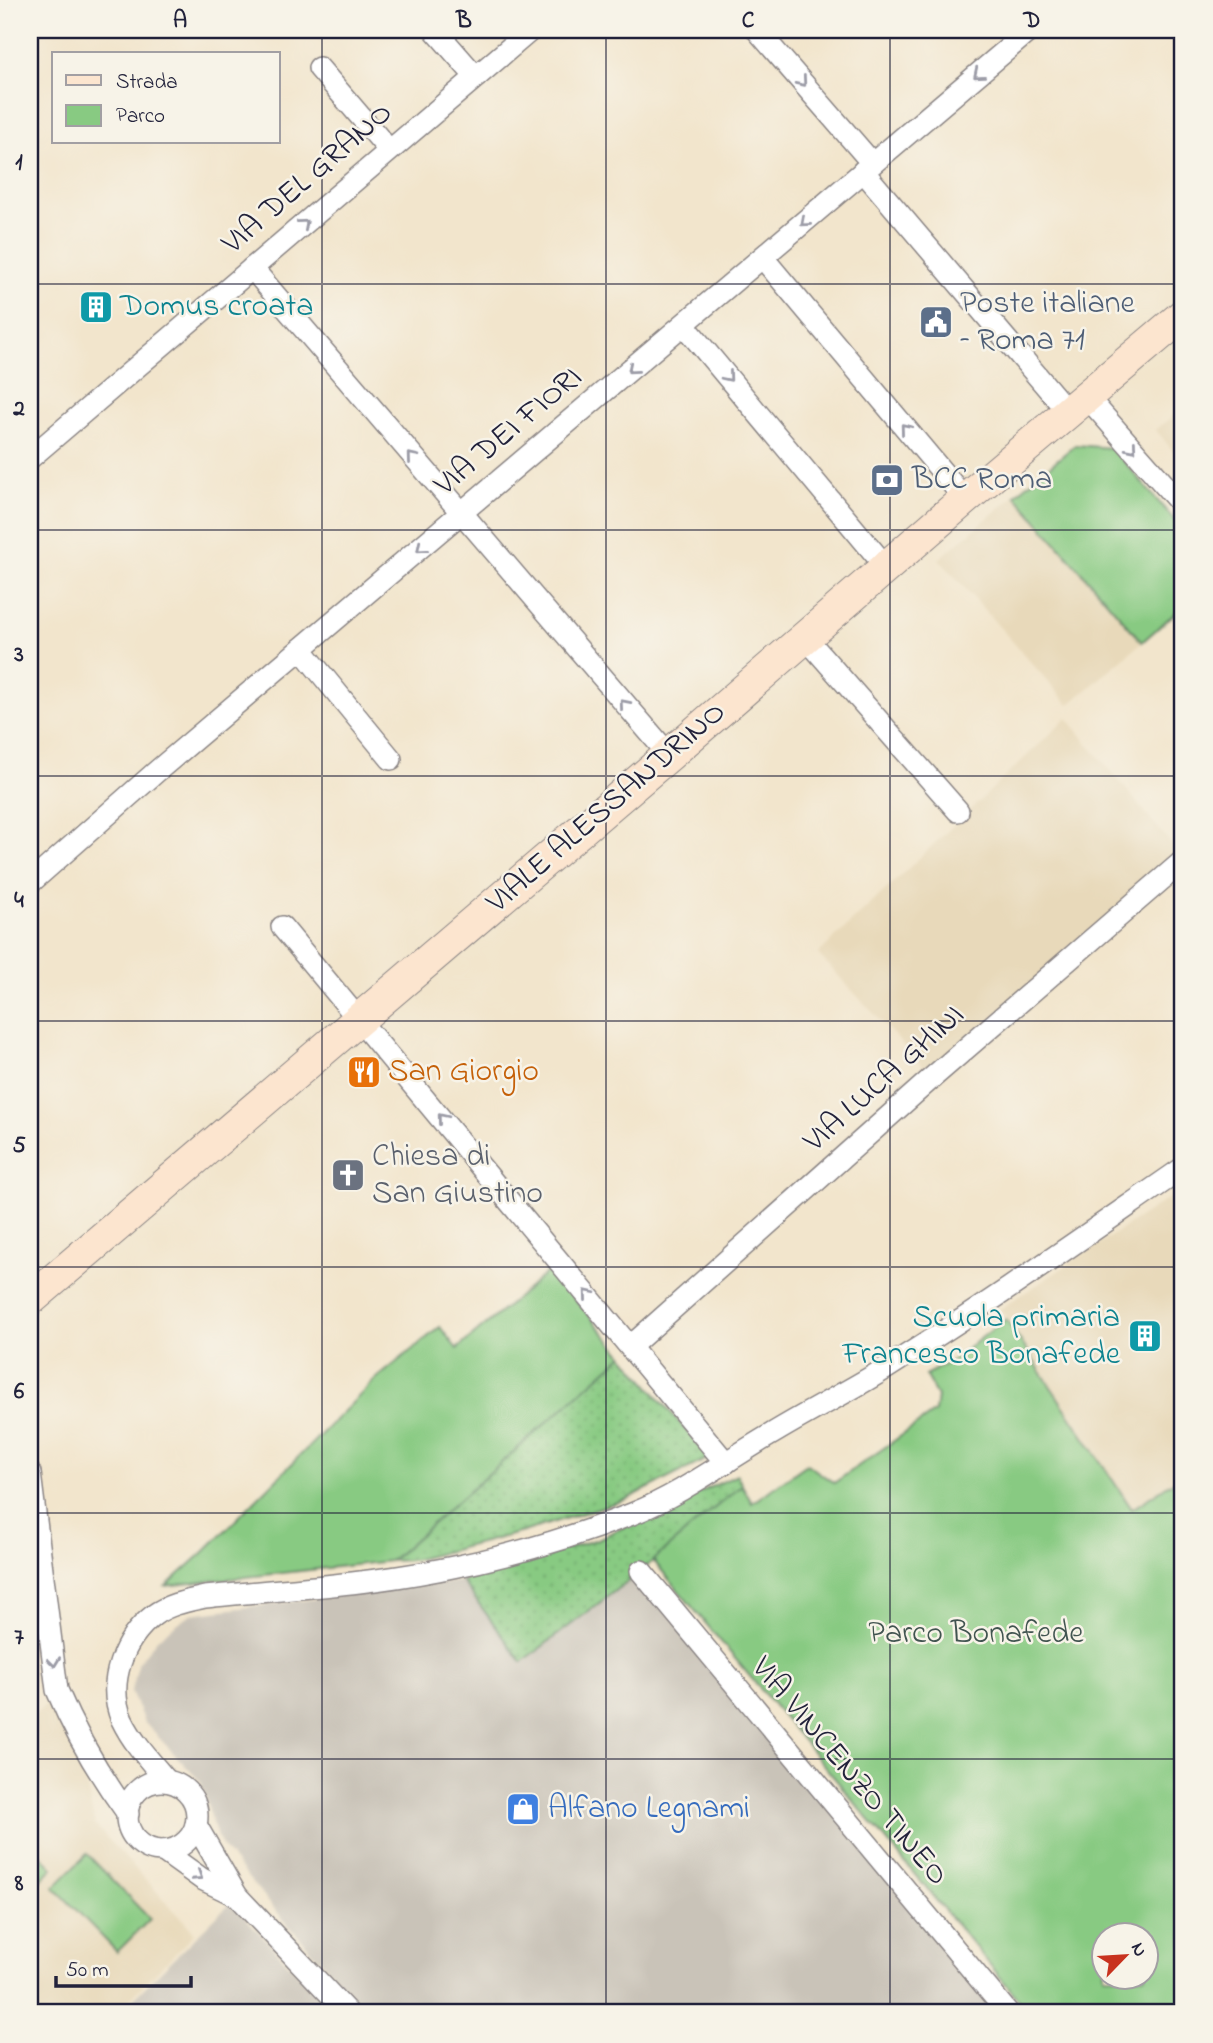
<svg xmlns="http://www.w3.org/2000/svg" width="1213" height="2043" viewBox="0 0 1213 2043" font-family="'Indie Flower',sans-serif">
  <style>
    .built { fill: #e8d9ba }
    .industrial { fill: #c9c3b8 }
    .grass { fill: url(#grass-dots); stroke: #55765e; stroke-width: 2 }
    .park { fill: #88ca82; stroke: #55765e; stroke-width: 2; fill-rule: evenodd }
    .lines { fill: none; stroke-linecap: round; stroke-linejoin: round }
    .street-casing { stroke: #8a8484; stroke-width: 24 }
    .secondary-casing { stroke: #8a8484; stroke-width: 34 }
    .street { stroke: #fff; stroke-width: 21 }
    .secondary { stroke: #fce5cf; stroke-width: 32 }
    .oneway { stroke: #9c9ca7 }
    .grid { fill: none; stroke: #22223b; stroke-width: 2; stroke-opacity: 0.55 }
    .labels { text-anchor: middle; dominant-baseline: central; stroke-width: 5; stroke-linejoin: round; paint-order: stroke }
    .street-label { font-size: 32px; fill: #22223b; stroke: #f7f3e8 }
    .service-label { font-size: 32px; fill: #4e5e75; stroke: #f7f3e8; text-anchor: start }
    .culture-label { font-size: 32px; fill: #0d838f; stroke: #f7f3e8; text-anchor: start }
    .food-label { font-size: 32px; fill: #c56008; stroke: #f7f3e8; text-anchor: start }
    .worship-label { font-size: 32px; fill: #5b616d; stroke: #f7f3e8; text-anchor: start }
    .park-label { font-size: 32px; fill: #415450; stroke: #f7f3e8 }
    .shop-label { font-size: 32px; fill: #366cbe; stroke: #f7f3e8; text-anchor: start }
    .neatline { fill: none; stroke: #22223b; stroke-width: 2.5 }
    .grid-label { font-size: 23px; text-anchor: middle; font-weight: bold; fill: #22223b }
  </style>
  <defs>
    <pattern id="grass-dots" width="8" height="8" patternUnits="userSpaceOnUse" patternTransform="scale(1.75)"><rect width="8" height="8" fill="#88ca82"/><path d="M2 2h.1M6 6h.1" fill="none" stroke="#75ad71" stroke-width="1.8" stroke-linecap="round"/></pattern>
  </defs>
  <rect width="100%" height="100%" fill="#f7f3e8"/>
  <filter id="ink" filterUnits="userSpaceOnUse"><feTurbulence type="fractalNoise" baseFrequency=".0143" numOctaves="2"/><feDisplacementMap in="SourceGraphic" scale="14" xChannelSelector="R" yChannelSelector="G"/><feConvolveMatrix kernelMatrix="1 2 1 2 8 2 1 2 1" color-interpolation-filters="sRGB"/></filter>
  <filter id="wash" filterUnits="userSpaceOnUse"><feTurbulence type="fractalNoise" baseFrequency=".00686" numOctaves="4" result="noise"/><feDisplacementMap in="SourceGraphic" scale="28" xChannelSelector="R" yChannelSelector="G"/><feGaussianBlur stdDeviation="1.57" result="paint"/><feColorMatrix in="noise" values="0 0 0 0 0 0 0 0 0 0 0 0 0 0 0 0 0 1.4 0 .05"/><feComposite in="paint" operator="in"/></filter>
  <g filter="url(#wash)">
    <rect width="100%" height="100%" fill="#f2e5cc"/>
    <g class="built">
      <polygon points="1183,407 1183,463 1156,430"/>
      <polygon points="1015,495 1142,642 1069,705 939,559"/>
      <polygon points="1067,718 1183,858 933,1077 818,954"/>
      <polygon points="1183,1189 1183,1475 1132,1509 1000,1309"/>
      <polygon points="49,1701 77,1743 95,1825 195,1933 116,2013 30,2013 30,1720"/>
    </g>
    <g class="industrial">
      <polygon points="641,1571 1008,2013 368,2013 290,1927 227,1853 217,1837 201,1782 144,1722 131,1691 139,1662 159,1637 191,1614 462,1581 522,1662"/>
      <polygon points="231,1902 334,2013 119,2013"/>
    </g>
    <g class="grass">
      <polygon points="623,1355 709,1458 627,1499 523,1532 414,1560 390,1561"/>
      <polygon points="737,1475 742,1485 641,1571 522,1662 462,1581 598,1539"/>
    </g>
    <g class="park">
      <polygon points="1075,445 1112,448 1183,530 1183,606 1142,642 1015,495"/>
      <polygon points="550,1270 623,1355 390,1561 166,1586 203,1553 376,1379 440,1327 457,1349"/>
      <path d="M1006,1319L1132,1509L1183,1475V2013H1030L653,1560L742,1485L752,1503L807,1464L834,1483L935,1412L937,1396L925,1375L950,1362ZM1104,1934H1146V1976H1104Z"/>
      <polygon points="30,1844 53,1868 34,1887 30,1882"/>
      <polygon points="87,1854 150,1919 117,1952 54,1887"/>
    </g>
  </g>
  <g filter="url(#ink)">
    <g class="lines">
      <g class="street-casing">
        <g id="street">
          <polyline points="435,30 476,77"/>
          <polyline points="757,30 872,163"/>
          <polyline points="319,68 389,150"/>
          <polyline points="863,171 1068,412"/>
          <polyline points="763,258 965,499"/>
          <polyline points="252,268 669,755"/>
          <polyline points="684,325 886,567"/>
          <polyline points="1087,397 1183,506"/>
          <polyline points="30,458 531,30"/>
          <polyline points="805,637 958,811"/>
          <polyline points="301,649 391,759"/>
          <polyline points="30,883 156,772 1030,30"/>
          <polyline points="282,927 726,1463"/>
          <polyline points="631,1346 933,1077 1183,861"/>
          <path d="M30,1473L57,1690C75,1733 100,1776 128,1814"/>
          <polyline points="641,1571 1008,2013"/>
          <path d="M167,1781C151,1762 133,1743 122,1720C106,1683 123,1639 154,1615C169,1604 187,1601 205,1597C283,1589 361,1585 438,1570C504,1558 571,1538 632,1514C682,1494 724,1462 770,1435C809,1411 850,1391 888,1367C989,1304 1086,1235 1183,1168"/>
          <circle cx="162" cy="1816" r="35"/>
          <polyline points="196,1825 237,1896 348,2013"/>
          <polyline points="163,1851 202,1879 237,1896"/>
        </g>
      </g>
      <g class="secondary-casing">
        <polyline id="secondary" points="30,1300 669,755 965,499 1183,315"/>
      </g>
      <use href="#street" class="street"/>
      <use href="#secondary" class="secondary"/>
    </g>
    <defs><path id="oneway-chevron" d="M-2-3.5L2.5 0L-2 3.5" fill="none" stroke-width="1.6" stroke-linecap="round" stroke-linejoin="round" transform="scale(1.75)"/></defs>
    <g class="oneway">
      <use href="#oneway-chevron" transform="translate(978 74) rotate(140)"/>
      <use href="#oneway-chevron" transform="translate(802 82) rotate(49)"/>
      <use href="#oneway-chevron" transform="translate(805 222) rotate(139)"/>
      <use href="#oneway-chevron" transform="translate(304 224) rotate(-41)"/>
      <use href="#oneway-chevron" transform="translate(632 369) rotate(140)"/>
      <use href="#oneway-chevron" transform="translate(728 377) rotate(50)"/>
      <use href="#oneway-chevron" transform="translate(905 428) rotate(-130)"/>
      <use href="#oneway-chevron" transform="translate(1132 448) rotate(49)"/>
      <use href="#oneway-chevron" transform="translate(412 457) rotate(-130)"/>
      <use href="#oneway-chevron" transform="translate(421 548) rotate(140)"/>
      <use href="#oneway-chevron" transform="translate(624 704) rotate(-131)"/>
      <use href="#oneway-chevron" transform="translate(442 1118) rotate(-130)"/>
      <use href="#oneway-chevron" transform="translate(588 1294) rotate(-130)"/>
      <use href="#oneway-chevron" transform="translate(54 1662) rotate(83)"/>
      <use href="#oneway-chevron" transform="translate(198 1876) rotate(33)"/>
    </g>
  </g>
  <path class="grid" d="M322,30V2013M606,30V2013M890,30V2013M30,284H1183M30,530H1183M30,776H1183M30,1021H1183M30,1267H1183M30,1513H1183M30,1759H1183"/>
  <defs>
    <g id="building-square" transform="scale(1.75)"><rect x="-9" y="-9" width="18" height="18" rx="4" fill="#0f9aa8" stroke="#f7f3e8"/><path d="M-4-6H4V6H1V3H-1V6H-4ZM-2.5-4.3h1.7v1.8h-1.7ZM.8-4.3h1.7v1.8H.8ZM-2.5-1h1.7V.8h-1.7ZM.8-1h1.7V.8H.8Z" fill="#fff"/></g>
    <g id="civic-square" transform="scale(1.75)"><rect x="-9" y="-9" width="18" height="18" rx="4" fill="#5c6f8a" stroke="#f7f3e8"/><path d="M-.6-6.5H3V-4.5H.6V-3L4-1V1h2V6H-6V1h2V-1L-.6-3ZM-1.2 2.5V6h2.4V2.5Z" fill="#fff"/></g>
    <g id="bank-square" transform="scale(1.75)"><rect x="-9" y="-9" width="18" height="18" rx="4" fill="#5c6f8a" stroke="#f7f3e8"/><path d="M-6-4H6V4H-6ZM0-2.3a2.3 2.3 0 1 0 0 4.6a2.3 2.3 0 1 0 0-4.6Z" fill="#fff"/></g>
    <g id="restaurant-square" transform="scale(1.75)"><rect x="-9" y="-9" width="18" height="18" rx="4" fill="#e8710a" stroke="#f7f3e8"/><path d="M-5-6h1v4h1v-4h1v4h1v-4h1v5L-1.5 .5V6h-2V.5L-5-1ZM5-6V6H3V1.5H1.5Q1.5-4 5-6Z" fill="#fff"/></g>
    <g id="church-square" transform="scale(1.75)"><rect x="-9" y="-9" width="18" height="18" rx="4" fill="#6b7280" stroke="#f7f3e8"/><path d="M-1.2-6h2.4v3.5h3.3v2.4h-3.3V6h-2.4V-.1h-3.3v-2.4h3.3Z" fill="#fff"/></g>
    <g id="shop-square" transform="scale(1.75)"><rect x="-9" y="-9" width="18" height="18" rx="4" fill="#3f7fe0" stroke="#f7f3e8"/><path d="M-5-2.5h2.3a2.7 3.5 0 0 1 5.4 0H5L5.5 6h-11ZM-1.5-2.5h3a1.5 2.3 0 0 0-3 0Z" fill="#fff"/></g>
  </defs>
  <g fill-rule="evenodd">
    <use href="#building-square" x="96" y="307"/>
    <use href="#civic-square" x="936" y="322"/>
    <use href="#bank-square" x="887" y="480"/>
    <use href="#restaurant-square" x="364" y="1072"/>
    <use href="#church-square" x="348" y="1175"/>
    <use href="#building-square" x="1145" y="1336"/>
    <use href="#shop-square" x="523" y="1809"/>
  </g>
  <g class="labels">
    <g class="street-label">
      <text transform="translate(308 179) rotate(-41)">VIA DEL GRANO</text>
      <text transform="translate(509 432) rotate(-40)">VIA DEI FIORI</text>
      <text transform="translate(607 808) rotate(-41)">VIALE ALESSANDRINO</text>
      <text transform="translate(885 1079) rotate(-42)">VIA LUCA GHINI</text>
      <text transform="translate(849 1772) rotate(50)">VIA VINCENZO TINEO</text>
    </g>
    <g class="service-label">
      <text x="960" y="304">Poste italiane<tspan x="960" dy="37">– Roma 71</tspan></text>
      <text x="912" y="480">BCC Roma</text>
    </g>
    <g class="culture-label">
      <text x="120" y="307">Domus croata</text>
      <text x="1120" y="1318" text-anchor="end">Scuola primaria<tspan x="1120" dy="37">Francesco Bonafede</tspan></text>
    </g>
    <g class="food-label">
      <text x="388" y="1072">San Giorgio</text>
    </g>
    <g class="worship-label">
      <text x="372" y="1157">Chiesa di<tspan x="372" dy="37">San Giustino</tspan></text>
    </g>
    <g class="park-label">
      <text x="976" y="1634">Parco Bonafede</text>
    </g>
    <g class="shop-label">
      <text x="548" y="1809">Alfano Legnami</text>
    </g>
  </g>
  <rect width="1213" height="2043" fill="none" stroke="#f7f3e8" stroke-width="77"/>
  <rect x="52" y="52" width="228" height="91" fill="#f7f3e8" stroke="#a29fa3" stroke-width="2"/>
  <rect x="66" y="75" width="35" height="10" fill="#fce5cf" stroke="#a29fa3" stroke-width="2"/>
  <text x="116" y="88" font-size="21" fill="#22223b">Strada</text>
  <rect x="66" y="105" width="35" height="21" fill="#88ca82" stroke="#a29fa3" stroke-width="2"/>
  <text x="116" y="122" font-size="21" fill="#22223b">Parco</text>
  <g transform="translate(1125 1956) rotate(65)"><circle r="33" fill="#f7f3e8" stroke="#a29fa3" stroke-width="2"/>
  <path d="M0-5L12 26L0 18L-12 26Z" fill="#c8321e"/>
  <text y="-10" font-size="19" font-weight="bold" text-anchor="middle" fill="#22223b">N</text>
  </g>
  <path d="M56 1976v10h135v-10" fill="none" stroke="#22223b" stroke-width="3.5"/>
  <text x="66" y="1976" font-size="21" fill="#22223b" stroke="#f7f3e8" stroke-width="5" paint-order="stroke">50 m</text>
  <rect x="38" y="38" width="1136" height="1966" class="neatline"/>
  <g class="grid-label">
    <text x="180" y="27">A</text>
    <text x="464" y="27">B</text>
    <text x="748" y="27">C</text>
    <text x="1032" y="27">D</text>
    <text x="19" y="169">1</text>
    <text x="19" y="415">2</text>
    <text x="19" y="661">3</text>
    <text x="19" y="907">4</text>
    <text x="19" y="1152">5</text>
    <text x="19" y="1398">6</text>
    <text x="19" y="1644">7</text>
    <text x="19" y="1890">8</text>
  </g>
</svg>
